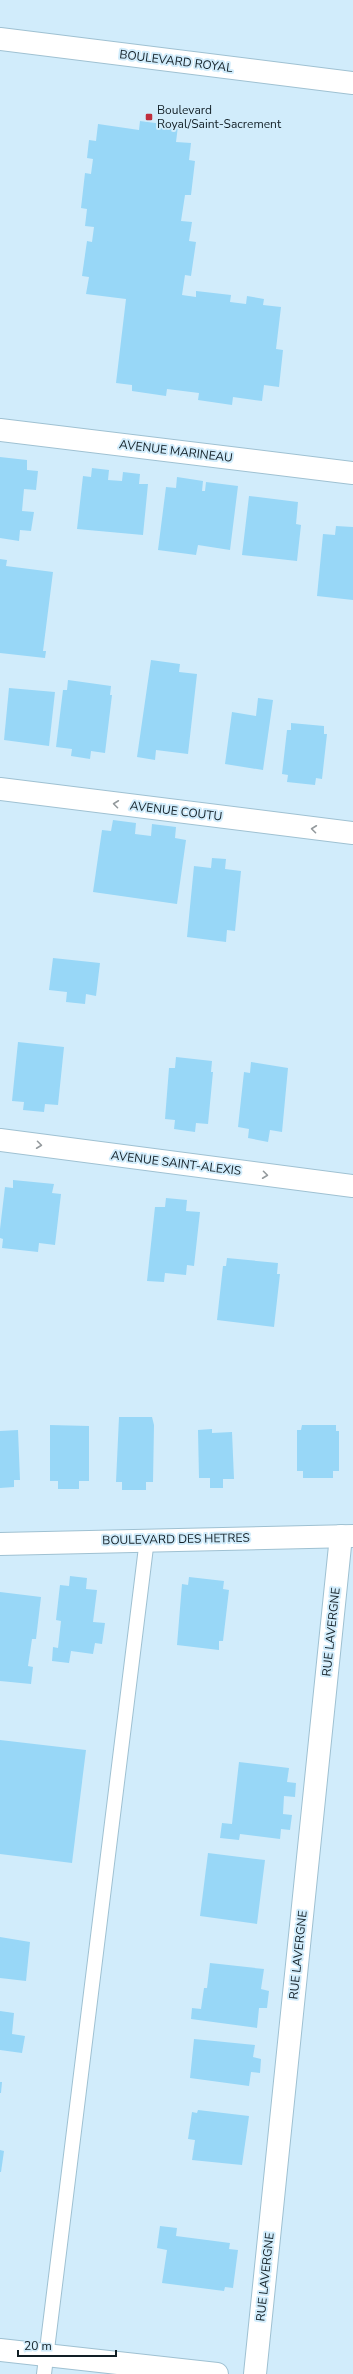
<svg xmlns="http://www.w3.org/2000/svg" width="353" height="2374" viewBox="0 0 353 2374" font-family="'Nunito Sans',sans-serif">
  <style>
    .building { fill: #98d7f7 }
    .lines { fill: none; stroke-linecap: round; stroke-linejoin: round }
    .lane-casing { stroke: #9fc1d2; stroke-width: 16 }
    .street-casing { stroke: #9fc1d2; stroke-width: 24 }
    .secondary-casing { stroke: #9fc1d2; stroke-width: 24 }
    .lane { stroke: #fff; stroke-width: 14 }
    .street { stroke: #fff; stroke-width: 22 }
    .secondary { stroke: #fff; stroke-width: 22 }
    .oneway { stroke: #949a9d }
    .poi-dot { fill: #bf2e3d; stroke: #d1ecfb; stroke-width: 1.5 }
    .labels { text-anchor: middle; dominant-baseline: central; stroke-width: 4; stroke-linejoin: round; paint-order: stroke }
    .street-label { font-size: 12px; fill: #121f26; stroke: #d1ecfb }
    .poi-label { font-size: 12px; fill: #121f26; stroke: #d1ecfb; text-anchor: start }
  </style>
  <rect width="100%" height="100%" fill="#d1ecfb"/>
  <g class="building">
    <polygon points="140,121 178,126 176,142 191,143 189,160 195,161 191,195 185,195 181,221 192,222 189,241 196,242 191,276 185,275 182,295 196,297 196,291 231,295 230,302 246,304 247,296 264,299 263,305 281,307 276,349 283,350 279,387 264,385 262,401 233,397 232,405 198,400 199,393 167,389 166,396 132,391 132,385 116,383 126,299 86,294 89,277 82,276 87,241 92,242 94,227 85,226 87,209 81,208 85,173 91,174 93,159 87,158 89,140 96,141 98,124 139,130"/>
    <polygon points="0,457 27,460 27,470 38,471 36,490 24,489 22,511 34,512 31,531 20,530 19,541 0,538"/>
    <polygon points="92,468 109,470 108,480 122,481 123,472 140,474 139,484 148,484 143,535 77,529 83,476 91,477"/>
    <polygon points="177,477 203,481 202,491 205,491 206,482 238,486 230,550 198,545 196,555 158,550 166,487 176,488"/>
    <polygon points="249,496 298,502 296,524 301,525 297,561 242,555"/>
    <polygon points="336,526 353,527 353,600 317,596 323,534 335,535"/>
    <polygon points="0,559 7,560 6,566 53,572 43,651 46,651 45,658 0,653"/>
    <polygon points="151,660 180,664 179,672 197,674 188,754 156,750 155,760 137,757"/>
    <polygon points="68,680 111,686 110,695 112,695 105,753 91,751 90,759 71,756 72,749 56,747 63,690 67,690"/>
    <polygon points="9,688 55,692 49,746 4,740"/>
    <polygon points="258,698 273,700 263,770 225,764 232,712 256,716"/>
    <polygon points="291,723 324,726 324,734 327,734 322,779 316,778 315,785 287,782 288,775 282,774 287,730 291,730"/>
    <polygon points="113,820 136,823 135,834 151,836 152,824 176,827 175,838 186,840 177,904 93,892 102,830 111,831"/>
    <polygon points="212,858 226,859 225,869 241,871 235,931 227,930 226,942 187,937 194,866 211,868"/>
    <polygon points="53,958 100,963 96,996 86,994 85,1004 66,1002 67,992 49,990"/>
    <polygon points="18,1042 64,1047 58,1105 45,1104 44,1112 23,1110 24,1102 12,1101"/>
    <polygon points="176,1057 212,1061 211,1072 213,1072 208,1124 196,1123 195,1132 174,1129 175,1120 165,1119 169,1068 175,1068"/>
    <polygon points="251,1062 288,1068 282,1132 270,1130 268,1142 248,1138 249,1129 238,1127 244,1072 250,1073"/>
    <polygon points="13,1180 54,1184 52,1193 61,1194 55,1245 39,1243 38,1252 2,1248 3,1239 0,1238 0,1229 5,1187 13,1188"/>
    <polygon points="166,1198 187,1200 186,1211 200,1212 194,1266 187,1265 186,1275 165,1273 164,1282 147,1281 155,1207 165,1207"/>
    <polygon points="227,1258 278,1263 277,1274 280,1274 274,1327 217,1320 223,1266 226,1266"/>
    <polygon points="119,1417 152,1417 154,1425 153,1482 146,1482 146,1490 122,1490 122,1482 116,1482"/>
    <polygon points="50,1425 89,1426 89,1481 79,1481 79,1489 58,1489 58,1481 50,1481"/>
    <polygon points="302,1425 336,1425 336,1431 339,1431 339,1471 333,1471 333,1478 303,1478 303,1471 297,1471 297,1430 301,1430"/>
    <polygon points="212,1429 212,1433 232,1432 234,1479 223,1479 223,1488 210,1488 210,1478 199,1478 198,1430"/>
    <polygon points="18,1430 20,1480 14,1480 14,1487 0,1488 0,1431"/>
    <polygon points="70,1576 87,1578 86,1589 97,1590 93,1622 105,1623 102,1644 95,1643 93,1654 71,1651 69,1663 52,1661 53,1647 58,1648 61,1621 56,1620 60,1585 69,1586"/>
    <polygon points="189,1577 224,1581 223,1589 229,1590 223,1641 219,1641 219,1650 177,1645 182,1584 188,1585"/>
    <polygon points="0,1592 41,1597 36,1639 32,1639 28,1666 33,1667 31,1684 0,1681"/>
    <polygon points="0,1740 86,1750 72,1863 0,1854"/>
    <polygon points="239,1762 289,1768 287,1782 296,1783 295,1797 284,1796 283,1814 292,1815 290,1830 281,1829 280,1839 240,1834 239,1840 220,1838 222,1823 232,1824"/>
    <polygon points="208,1853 265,1860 257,1924 200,1916"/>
    <polygon points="0,1937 30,1942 26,1981 0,1978"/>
    <polygon points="210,1963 264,1969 261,1989 269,1991 267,2008 259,2008 257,2028 191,2019 192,2008 201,2009 204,1988 207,1988"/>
    <polygon points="0,2011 14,2013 12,2034 25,2036 22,2053 0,2050"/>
    <polygon points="194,2039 255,2045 253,2057 261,2059 260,2073 251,2072 249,2086 190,2078"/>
    <polygon points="0,2082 2,2082 1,2093 0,2093"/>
    <polygon points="198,2110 249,2116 242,2165 192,2160 195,2140 188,2139 192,2112 197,2113"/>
    <polygon points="0,2150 4,2151 1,2172 0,2172"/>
    <polygon points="160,2226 177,2228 176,2236 230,2243 229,2249 238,2250 233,2288 225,2287 224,2291 162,2283 167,2250 157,2248"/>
  </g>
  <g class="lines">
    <g class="lane-casing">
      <polyline id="lane" points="44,2374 147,1539"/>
    </g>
    <g class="street-casing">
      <g id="street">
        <polyline points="0,430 353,473"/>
        <polyline points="0,789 353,833"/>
        <polyline points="0,1140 353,1186"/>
        <polyline points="0,2350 217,2374"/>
      </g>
    </g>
    <g class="secondary-casing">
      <g id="secondary">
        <polyline points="0,39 353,83"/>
        <polyline points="0,1544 353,1536"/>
        <polyline points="255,2374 341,1536"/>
      </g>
    </g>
    <use href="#lane" class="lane"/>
    <use href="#street" class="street"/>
    <use href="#secondary" class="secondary"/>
  </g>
  <defs><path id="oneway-chevron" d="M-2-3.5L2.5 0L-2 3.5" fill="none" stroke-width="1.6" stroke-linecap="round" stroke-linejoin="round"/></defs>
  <g class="oneway">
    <use href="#oneway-chevron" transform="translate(116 804) rotate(-173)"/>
    <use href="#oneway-chevron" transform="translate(314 829) rotate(-173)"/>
    <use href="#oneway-chevron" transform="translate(39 1145) rotate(7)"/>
    <use href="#oneway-chevron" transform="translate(265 1175) rotate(7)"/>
  </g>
  <rect class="poi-dot" x="145" y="113" width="8" height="8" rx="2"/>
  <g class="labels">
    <g class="street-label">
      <text transform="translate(176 61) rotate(7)">BOULEVARD ROYAL</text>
      <text transform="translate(176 451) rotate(7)">AVENUE MARINEAU</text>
      <text transform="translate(176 811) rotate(7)">AVENUE COUTU</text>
      <text transform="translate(176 1163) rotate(7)">AVENUE SAINT-ALEXIS</text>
      <text transform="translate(176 1539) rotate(-1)">BOULEVARD DES HETRES</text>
      <text transform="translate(331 1632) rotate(-84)">RUE LAVERGNE</text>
      <text transform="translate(298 1955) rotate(-84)">RUE LAVERGNE</text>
      <text transform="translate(265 2277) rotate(-84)">RUE LAVERGNE</text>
    </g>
    <g class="poi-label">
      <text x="157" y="110">Boulevard<tspan x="157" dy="14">Royal/Saint-Sacrement</tspan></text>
    </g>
  </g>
  <path d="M18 2350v6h98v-6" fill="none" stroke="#121f26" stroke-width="2"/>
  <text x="24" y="2350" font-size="12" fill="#121f26" stroke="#d1ecfb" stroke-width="3" paint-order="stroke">20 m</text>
</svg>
